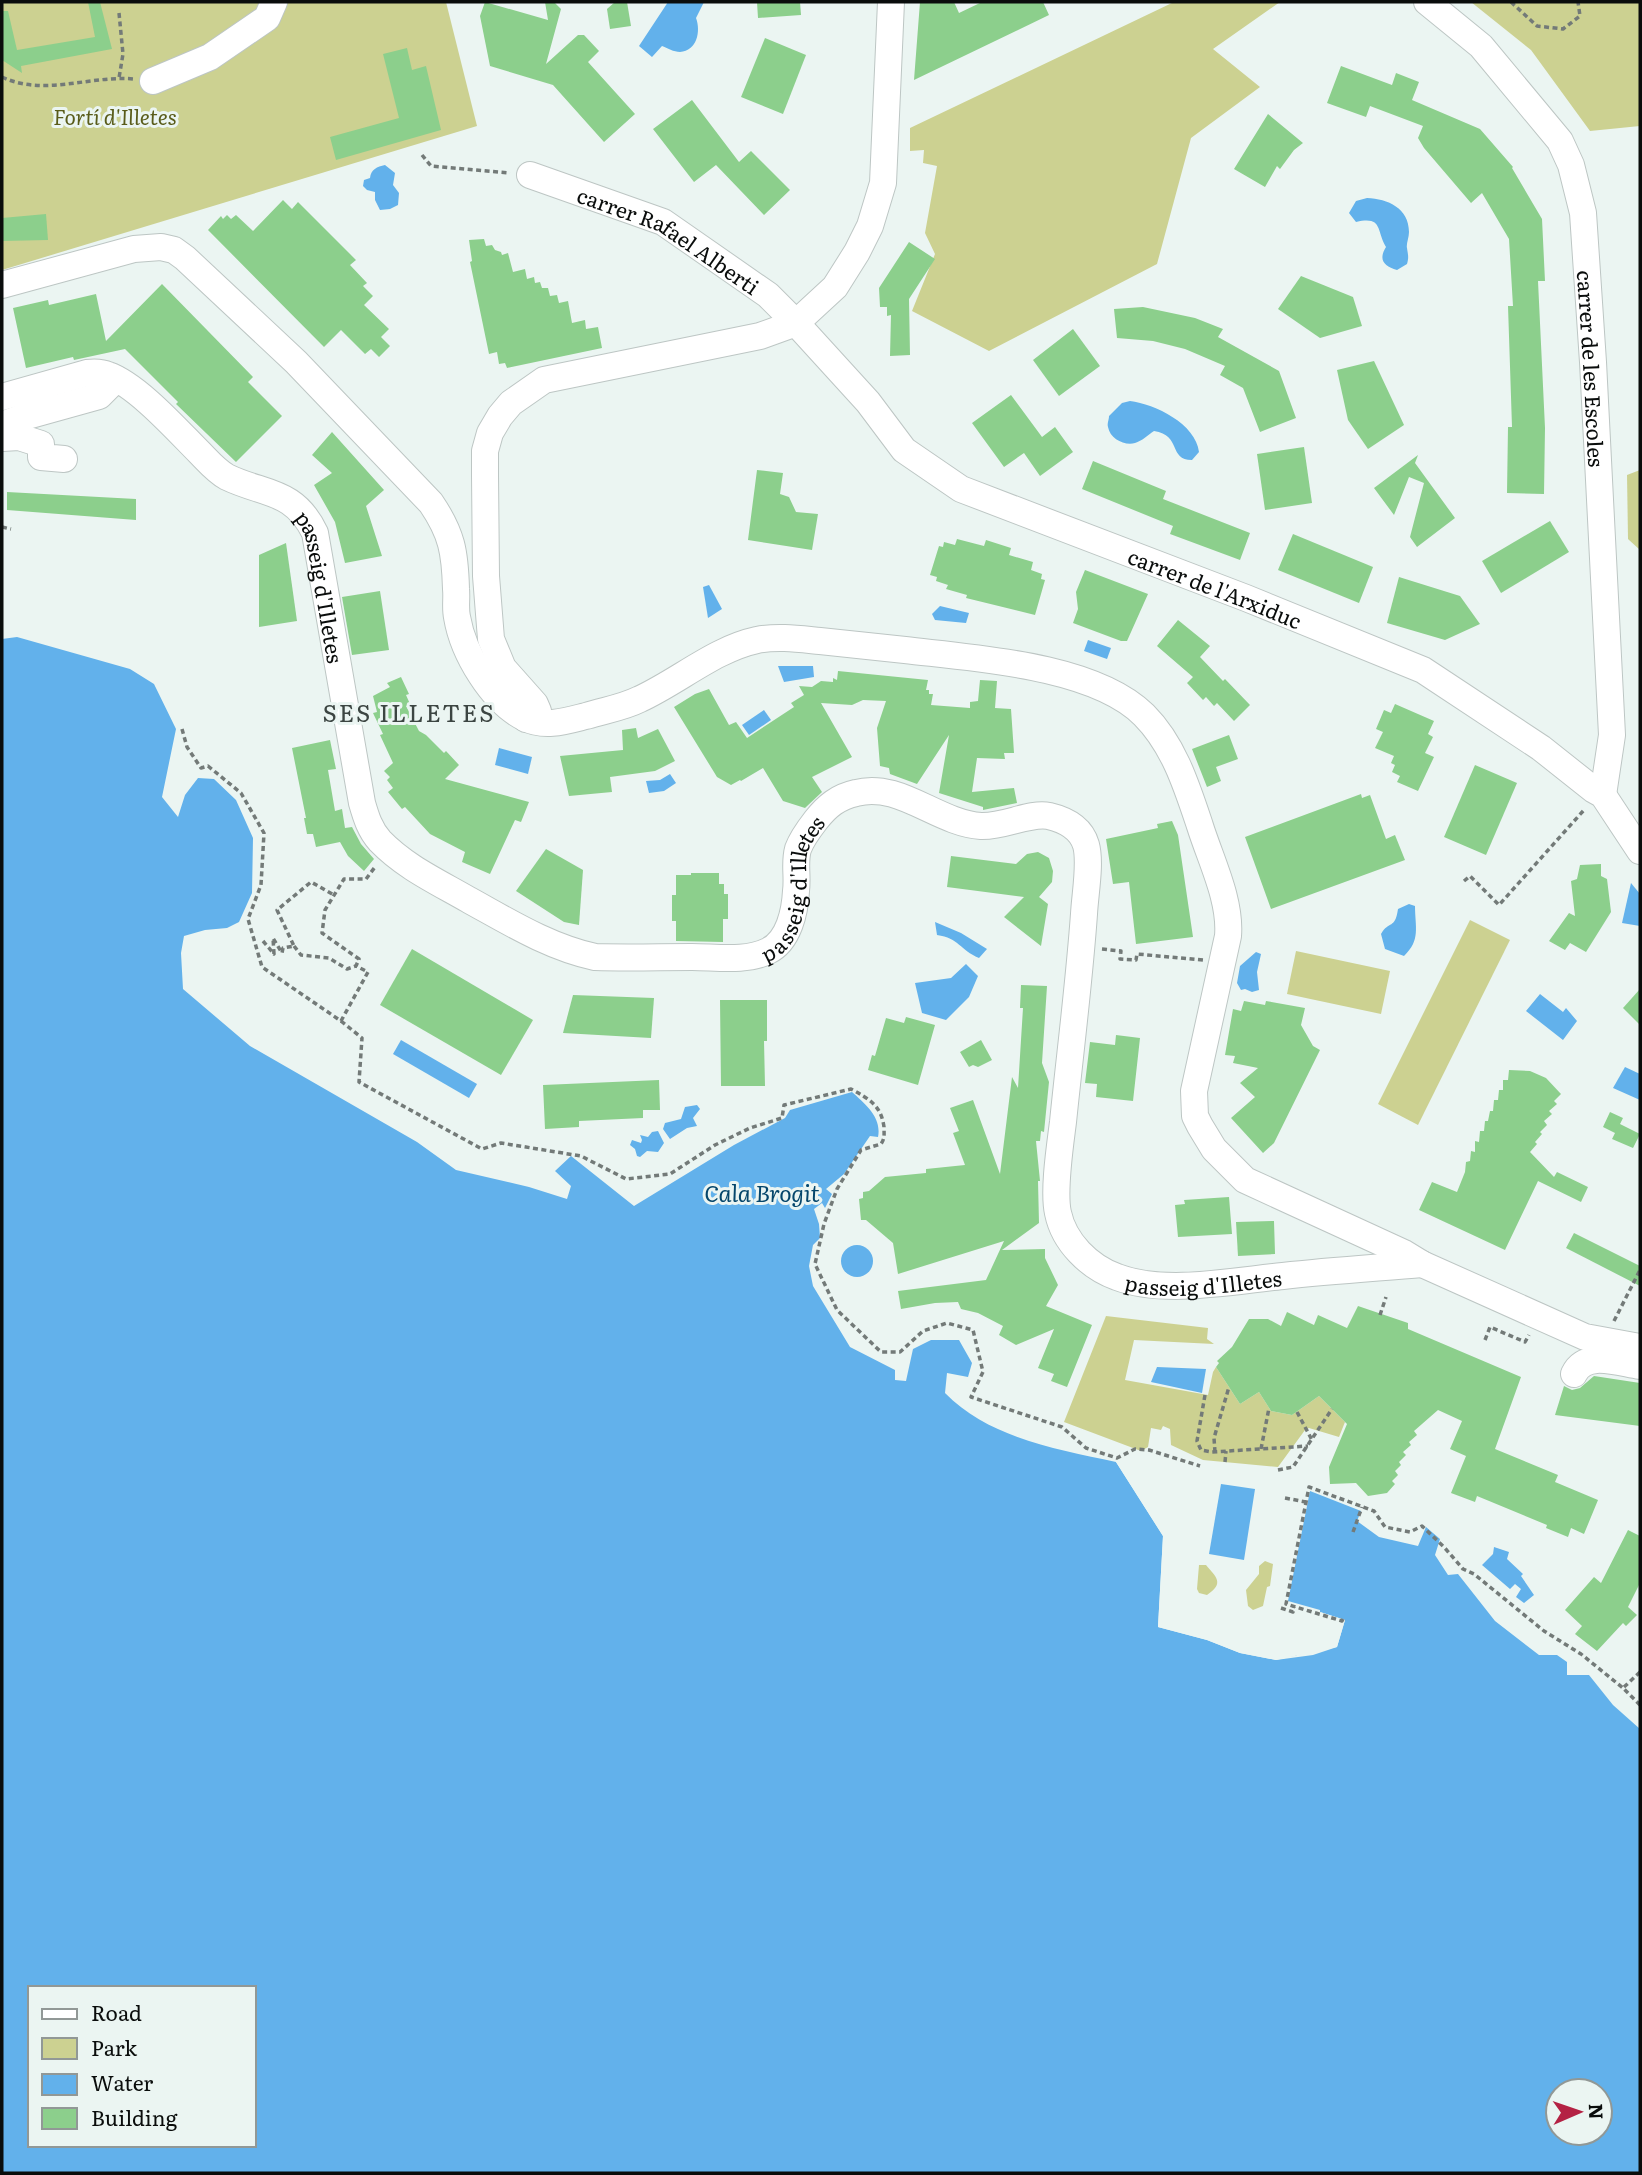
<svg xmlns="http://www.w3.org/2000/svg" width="1642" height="2175" viewBox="0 0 1642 2175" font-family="Literata,serif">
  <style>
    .green { fill: #ccd191 }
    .water { fill: #62b1eb; fill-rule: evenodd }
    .pier { fill: #ebf5f2 }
    .building { fill: #8ccf8c }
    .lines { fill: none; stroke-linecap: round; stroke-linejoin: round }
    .minor-casing { stroke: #bdc6c4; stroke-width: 28 }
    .path { stroke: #737a78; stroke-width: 3.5; stroke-dasharray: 5 3.5; stroke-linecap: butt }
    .minor { stroke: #fff; stroke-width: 26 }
    .labels { text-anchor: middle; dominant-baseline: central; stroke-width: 6; stroke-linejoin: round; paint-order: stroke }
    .park-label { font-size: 21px; font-style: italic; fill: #595c1a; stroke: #ebf5f2 }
    .street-label { font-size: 21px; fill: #0a0d0c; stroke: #ebf5f2 }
    .water-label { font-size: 23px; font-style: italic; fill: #05466b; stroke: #ebf5f2 }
    .quarter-label { font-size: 24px; letter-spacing: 2px; fill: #3c4542; stroke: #ebf5f2 }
  </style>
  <rect width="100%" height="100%" fill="#ebf5f2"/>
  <g class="green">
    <polygon points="2,2 446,2 477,126 2,270"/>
    <polygon points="1174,2 1280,2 1213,49 1260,87 1191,138 1157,264 989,351 912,311 935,254 925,233 937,166 923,163 924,150 910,151 910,128"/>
    <polygon points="1471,2 1640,2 1640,126 1590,131 1531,50"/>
    <polygon points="1640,470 1640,550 1628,539 1627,475"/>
    <polygon points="1470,920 1510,940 1418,1125 1378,1104"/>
    <polygon points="1296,951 1390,971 1381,1014 1287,994"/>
    <polygon points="1106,1316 1208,1328 1207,1339 1214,1344 1134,1340 1125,1380 1208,1395 1213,1372 1216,1367 1240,1404 1259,1392 1271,1411 1292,1415 1319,1396 1345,1422 1339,1437 1309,1428 1305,1430 1278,1467 1203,1460 1171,1445 1170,1429 1163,1426 1161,1430 1151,1428 1148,1447 1141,1451 1064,1422"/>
    <polygon points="1265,1561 1273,1564 1270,1586 1267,1587 1263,1606 1253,1610 1248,1606 1246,1590 1259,1574 1259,1566"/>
    <path d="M1199,1565H1206C1216,1577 1225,1583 1207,1595L1199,1593L1197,1589Z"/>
  </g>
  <g class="water">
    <path d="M668,2H704L696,18C701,31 697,51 680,52C674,52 667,48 662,46L652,57L639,46Z"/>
    <path d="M385,165L395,173L393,185L399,193L398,205L390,209L380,210L375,200V192L367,190L363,186L364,180L370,178C371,169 377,167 385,165Z"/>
    <path d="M1367,198C1388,199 1409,208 1409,232C1409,238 1406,244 1407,248C1408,255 1409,257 1407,264L1397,270C1384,266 1378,260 1386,247C1376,230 1383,216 1356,222L1349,213L1356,201Z"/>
    <path d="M1130,401C1155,404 1196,424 1199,452L1192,460C1168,460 1182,435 1154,431C1148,435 1142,441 1135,443C1125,446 1110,439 1108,427C1107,423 1109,420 1109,416L1122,403Z"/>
    <polygon points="709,585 722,609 708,618 703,587"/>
    <polygon points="940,606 969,613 966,623 935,620 932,614"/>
    <path d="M17,637L130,669L154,684L176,729L162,797L178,817L185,795L198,778L214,779L236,800L253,838L252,893L239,922L227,928L205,930L184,936L181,953L183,989L250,1046L417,1142L456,1170L529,1187L567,1199L571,1186L555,1171L571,1156L634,1206L734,1145L785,1118L790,1110L852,1092C865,1104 882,1117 878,1137L870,1136L844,1174L826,1189L832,1194L825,1208L822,1203L814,1209L819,1224L820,1238L813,1245L809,1266L813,1286L850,1347L895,1370V1380L906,1381L913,1349L931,1340H959L972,1363L968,1377L947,1373L945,1393C989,1438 1056,1449 1116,1462L1163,1536L1158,1627L1207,1640L1240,1653L1276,1660L1337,1647L1345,1620L1320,1612V1610L1288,1601L1310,1491L1361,1511L1357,1521L1379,1537L1418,1546L1426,1527L1440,1539L1435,1555L1448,1575L1458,1574L1495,1621L1539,1655H1557L1567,1662V1675H1589L1613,1705L1640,1729V2173H2V639ZM30,1988H254V2145H30ZM1558,2091H1600V2133H1558Z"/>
    <polygon points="1088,640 1111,648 1107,659 1084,651"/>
    <polygon points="778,666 813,666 814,677 784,682"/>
    <polygon points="764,710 771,720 749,735 742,725"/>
    <polygon points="499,748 532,757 528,774 495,765"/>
    <polygon points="670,774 676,783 664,791 649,793 646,781 660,780"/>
    <polygon points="1631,883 1640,894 1640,926 1622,923"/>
    <path d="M1409,904L1415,906C1415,927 1421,940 1404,956L1385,949L1381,934C1389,920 1395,930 1398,909Z"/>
    <path d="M935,922L961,933L987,949L979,958C960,950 959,938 937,935Z"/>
    <polygon points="1256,952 1261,954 1257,972 1259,990 1252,992 1245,989 1241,990 1237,983 1240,966"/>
    <polygon points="966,964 978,976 969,997 946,1020 922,1013 915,983 951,978"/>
    <polygon points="1540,994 1563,1012 1566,1008 1577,1021 1563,1040 1526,1011"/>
    <polygon points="401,1040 477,1084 469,1098 393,1054"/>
    <polygon points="1625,1067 1640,1074 1640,1100 1613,1088"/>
    <polygon points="697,1105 700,1109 693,1118 697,1126 687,1128 670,1139 663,1129 665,1123 681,1119 685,1107"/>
    <polygon points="658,1131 664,1143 658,1152 647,1151 640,1157 637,1156 635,1149 630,1145 632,1140 641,1143 642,1140 640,1135 648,1137 652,1132"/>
    <circle cx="857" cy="1261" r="16"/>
    <polygon points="1157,1367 1206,1369 1202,1393 1151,1382"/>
    <polygon points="1221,1484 1255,1489 1244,1560 1209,1554"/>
    <polygon points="1494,1547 1509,1552 1507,1559 1523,1574 1521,1576 1534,1595 1524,1603 1516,1597 1521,1589 1515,1584 1510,1589 1482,1565 1493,1554"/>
  </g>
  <polygon class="pier" points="1119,1461 1166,1535 1162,1625 1208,1636 1241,1649 1276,1657 1294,1656 1334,1644 1341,1622 1319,1615 1320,1612 1345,1620 1337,1647 1313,1655 1276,1660 1240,1653 1207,1640 1158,1627 1163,1536 1116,1462"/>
  <g class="building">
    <polygon points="88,2 100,2 112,49 21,66 22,73 2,60 2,11 8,11 17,50 95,37"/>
    <polygon points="485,2 548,20 545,2 554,2 561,9 546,64 578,35 584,35 599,51 588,62 635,114 604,142 553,85 490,66 480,16"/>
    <polygon points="615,2 627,2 631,26 610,29 607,9"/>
    <polygon points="757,2 800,2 801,15 758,18"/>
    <polygon points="920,2 954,2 959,13 982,2 1043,2 1049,15 914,80"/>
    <polygon points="765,38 806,55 783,114 741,97"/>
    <polygon points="407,48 412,70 426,66 441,130 336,160 330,137 399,118 383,54"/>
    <polygon points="1341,66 1392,85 1396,73 1419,82 1412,100 1480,129 1513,167 1512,168 1542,219 1545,281 1538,281 1545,428 1544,494 1507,493 1508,427 1512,427 1508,306 1513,306 1509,239 1482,193 1471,203 1424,148 1418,138 1423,126 1370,106 1366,117 1327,103"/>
    <polygon points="692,100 739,162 751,151 790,190 764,215 716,165 694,182 653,129"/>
    <polygon points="1268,114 1303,143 1294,150 1280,169 1277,166 1265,187 1234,169"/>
    <polygon points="283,200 292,209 298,202 356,260 350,265 367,283 363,286 373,296 364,305 389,329 381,337 390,346 379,357 371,349 365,354 341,330 324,347 208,230 221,216 223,219 227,215 231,219 236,215 253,231"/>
    <polygon points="46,214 48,240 2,241 2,218"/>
    <polygon points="484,239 486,246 492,245 495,250 501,252 502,255 508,253 513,272 525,269 527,279 534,277 535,283 540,282 542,288 548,288 550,296 557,295 559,303 568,301 572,323 585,320 586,329 598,327 602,348 507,368 505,363 499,364 497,352 489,354 470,262 472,261 469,240"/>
    <polygon points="909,242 935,259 909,299 910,355 890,356 891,315 887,316 887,307 880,307 879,288"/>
    <polygon points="1301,276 1353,297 1362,326 1320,338 1278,309"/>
    <polygon points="162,284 253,377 248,382 282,416 236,462 176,404 178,402 125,349 74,360 73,357 26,368 13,308 48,300 49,305 96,294 106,341"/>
    <polygon points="1143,307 1195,318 1223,329 1218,337 1279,371 1296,418 1260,432 1243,388 1220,375 1225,366 1185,349 1153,341 1117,338 1114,309"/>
    <polygon points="1073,329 1100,366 1059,396 1033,360"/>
    <polygon points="1374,361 1404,425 1368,449 1348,420 1337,370"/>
    <polygon points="1011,395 1042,437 1055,427 1073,452 1040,476 1024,453 1004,467 972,423"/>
    <polygon points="332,432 384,490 366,506 382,556 345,563 335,522 314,485 332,473 312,455"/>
    <polygon points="1304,447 1312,503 1265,510 1257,454"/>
    <polygon points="1418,455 1415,463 1455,518 1417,547 1410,537 1424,483 1409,477 1394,515 1374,488"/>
    <polygon points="1093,461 1166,491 1163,499 1250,533 1240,560 1170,534 1173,526 1082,489"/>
    <polygon points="757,470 783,473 780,494 789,497 796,512 818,514 812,550 748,540"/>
    <polygon points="7,492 136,499 136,520 7,510"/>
    <polygon points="1550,521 1569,552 1501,593 1482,561"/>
    <polygon points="1293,534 1373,567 1359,603 1278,570"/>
    <polygon points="957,539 984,546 986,540 1011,548 1009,555 1033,562 1031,570 1042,574 1041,579 1045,580 1035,615 966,598 967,595 946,589 948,585 936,581 937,577 930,575 939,546 943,547 944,542 955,545"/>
    <polygon points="286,543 297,621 259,627 259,555"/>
    <polygon points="1085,570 1148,594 1127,641 1121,641 1073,623 1078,609 1076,592"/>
    <polygon points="1399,577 1460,596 1480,624 1445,640 1387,623"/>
    <polygon points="380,591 389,650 352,655 342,597"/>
    <polygon points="1178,620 1210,646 1200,657 1223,681 1225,679 1250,705 1234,721 1217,703 1214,706 1206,697 1203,700 1187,683 1193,677 1157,646"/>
    <polygon points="838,671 928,680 926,690 929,690 929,694 933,694 931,705 970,708 970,702 978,701 980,680 997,681 995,708 1011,709 1014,753 1004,753 1005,759 977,758 972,792 1014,788 1017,803 983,810 983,807 939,793 949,735 917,784 890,774 889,768 880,766 877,728 886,701 863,700 852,705 821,703 852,757 812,777 822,792 805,808 783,801 763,768 741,781 740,780 731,785 717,777 674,707 695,694 709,689 729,725 736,722 747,738 794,707 791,703 804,695 799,686 812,687 821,681 833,682 833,678 837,680"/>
    <polygon points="401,677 409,694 406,695 410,704 406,706 419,731 426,735 444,753 446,751 459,765 445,779 529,802 521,822 515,820 490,874 462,862 465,852 430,834 405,807 402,809 388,792 393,788 387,780 390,777 384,771 393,763 380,735 383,734 373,713 377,712 373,696 390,687 387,683"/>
    <polygon points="1395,704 1434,721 1428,734 1433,737 1425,753 1434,757 1418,791 1397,782 1400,776 1392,772 1395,765 1391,763 1394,756 1375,748 1383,732 1376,729 1384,710 1391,713"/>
    <polygon points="636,728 638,738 658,729 675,761 655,771 610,777 612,792 569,796 560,756 623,750 622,730"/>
    <polygon points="1229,735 1238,759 1216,767 1221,781 1207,787 1192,749"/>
    <polygon points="330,740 336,769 328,770 335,811 342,809 345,828 352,827 361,844 374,859 364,871 348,856 340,842 316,847 313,834 307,834 304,818 306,818 292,748"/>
    <polygon points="1475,765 1517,783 1486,855 1444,837"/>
    <polygon points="1361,794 1362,798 1370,795 1386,839 1395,835 1405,860 1271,909 1245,837"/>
    <polygon points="1172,821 1178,835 1193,937 1136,944 1129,882 1113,884 1106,839 1158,828 1157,824"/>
    <polygon points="546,849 583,870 579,925 564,922 516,891"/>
    <polygon points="1038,852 1049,858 1053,871 1052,882 1039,897 1048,904 1041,946 1004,917 1024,897 947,887 951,856 1016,864 1027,854"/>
    <polygon points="1601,864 1601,876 1607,879 1611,912 1586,952 1570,943 1565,950 1549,941 1569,913 1575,916 1571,881 1577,879 1580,865"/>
    <polygon points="691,873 719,873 719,884 724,884 724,894 728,894 728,919 723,919 723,942 676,941 676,921 672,921 672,895 676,895 676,875 691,875"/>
    <polygon points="412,949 533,1020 501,1075 380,1005"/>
    <polygon points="1021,985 1047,986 1042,1063 1049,1082 1044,1132 1041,1131 1040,1141 1036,1141 1040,1181 1038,1181 1039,1223 1002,1250 1045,1249 1045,1258 1058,1285 1046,1306 1092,1325 1067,1387 1051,1381 1054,1374 1038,1368 1054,1329 1016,1345 999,1335 1003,1326 978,1313 961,1309 958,1302 935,1303 901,1309 898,1291 986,1280 1004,1241 898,1274 893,1243 866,1220 861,1220 859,1199 863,1198 863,1192 869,1191 885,1177 926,1173 926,1169 965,1165 953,1133 959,1131 950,1108 973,1100 1000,1174 1012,1077 1018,1088 1023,1008 1020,1008"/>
    <polygon points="1640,989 1640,1025 1623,1008"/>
    <polygon points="573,995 654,998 651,1038 563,1033"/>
    <polygon points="720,1000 767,1000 767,1041 764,1041 765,1086 721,1086"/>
    <polygon points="1244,1001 1265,1005 1266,1001 1305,1008 1301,1025 1313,1046 1320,1050 1274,1143 1263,1153 1231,1118 1255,1097 1240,1083 1258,1068 1233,1063 1235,1056 1225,1055 1233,1009 1241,1011"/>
    <polygon points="906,1017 935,1025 918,1085 868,1070 872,1055 875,1056 886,1018 904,1023"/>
    <polygon points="1116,1035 1140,1038 1133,1101 1096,1097 1097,1084 1085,1083 1090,1042 1115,1045"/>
    <polygon points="981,1040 992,1060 978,1067 973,1065 969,1067 960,1052"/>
    <polygon points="1509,1070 1530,1071 1546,1078 1561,1094 1554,1101 1557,1104 1549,1111 1552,1114 1544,1121 1547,1125 1540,1132 1542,1134 1535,1142 1537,1144 1530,1152 1554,1177 1557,1172 1588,1187 1581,1202 1538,1181 1505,1250 1419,1210 1432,1182 1457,1192 1465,1172 1466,1162 1470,1161 1471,1151 1475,1152 1475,1141 1479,1142 1480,1131 1484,1131 1485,1121 1488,1121 1490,1111 1493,1111 1494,1100 1498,1100 1499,1090 1503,1090 1503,1080 1508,1080"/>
    <polygon points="659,1080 660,1110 643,1110 643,1118 579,1121 579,1127 545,1129 543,1085"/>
    <polygon points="1610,1112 1623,1118 1620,1124 1640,1134 1633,1148 1612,1139 1615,1133 1603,1127"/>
    <polygon points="1229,1197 1232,1234 1178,1237 1175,1205 1185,1204 1184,1200"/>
    <polygon points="1274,1221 1275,1254 1238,1256 1236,1222"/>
    <polygon points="1574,1233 1640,1266 1640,1286 1566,1248"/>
    <polygon points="1358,1306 1408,1323 1408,1329 1521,1377 1495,1449 1558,1475 1555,1482 1598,1500 1584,1534 1571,1528 1568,1537 1546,1528 1547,1525 1477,1496 1475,1502 1451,1493 1466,1456 1450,1449 1462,1421 1438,1410 1414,1431 1417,1435 1409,1442 1411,1445 1403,1452 1406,1455 1399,1462 1401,1465 1395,1471 1398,1475 1392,1481 1395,1484 1387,1493 1368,1496 1356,1483 1330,1484 1329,1467 1347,1424 1319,1396 1292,1415 1271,1411 1259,1392 1240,1404 1216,1367 1219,1363 1217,1361 1232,1347 1249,1319 1268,1319 1281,1326 1287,1312 1314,1325 1318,1315 1347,1328"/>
    <polygon points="1594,1376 1640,1383 1640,1426 1555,1415 1564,1386 1572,1390 1580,1388"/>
    <polygon points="1628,1530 1640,1536 1640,1583 1628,1607 1637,1615 1626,1626 1623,1623 1597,1651 1575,1634 1582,1626 1565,1610 1594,1577 1601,1583"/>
  </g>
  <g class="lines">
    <g class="minor-casing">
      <g id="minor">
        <path id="s1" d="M1427,2L1481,46L1560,141L1571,165L1583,213L1593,362L1612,735L1603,795"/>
        <polyline points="153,81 210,57 267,18 274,2"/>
        <path id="s2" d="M530,175L663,222L768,295L796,323L868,402L904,450L961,489L1246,598L1423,670L1541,748L1594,790L1603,795L1640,851"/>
        <path d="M2,285L134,249L161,247L174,250L185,258L296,362L431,503C452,534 455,552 456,589C457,598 455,608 457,617C463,653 492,702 525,718C545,728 566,721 586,716C605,710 622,708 640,699C679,681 715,649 757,640C778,636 799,639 820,641C848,644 877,647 905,650C973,658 1094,665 1144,715C1174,745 1187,787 1200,826C1211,861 1231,900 1228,936L1194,1091L1195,1116L1200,1126L1214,1149L1245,1180L1404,1253L1422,1264L1585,1337L1640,1347"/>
        <path id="s3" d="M2,397L87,373C95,372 101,372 108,375C137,385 177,430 199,452C207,460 216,471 227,477C264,495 294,489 315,533L362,803C366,817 370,830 380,841C405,867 438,882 469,900C509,922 549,947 595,957C627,958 660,957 692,957C716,957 746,962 768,951C789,941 795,911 796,891C798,876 794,863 798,849C802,838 809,829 816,820C827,806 838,797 856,793C899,781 937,823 981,826C1004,827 1030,812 1049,816C1066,820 1081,828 1086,845C1091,863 1085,894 1084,914C1079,984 1070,1053 1063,1122C1060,1146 1053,1191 1058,1213C1064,1242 1089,1267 1117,1277C1164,1295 1233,1281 1283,1276C1329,1271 1375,1268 1422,1264"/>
        <polyline points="2,425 20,418 99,396 116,379"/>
        <polyline points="2,438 19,437 41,444 41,457 64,459"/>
        <polyline points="526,719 537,717 538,711 535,704 503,668 491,639 486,576 485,475 485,451 490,433 500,416 511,403 544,380 760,336 796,323 835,287 857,252 870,226 883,183 891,2"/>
        <path d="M1574,1374C1585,1350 1619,1363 1640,1366"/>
      </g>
    </g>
    <g class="path">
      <polyline points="1511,2 1537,26 1563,29 1580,16 1578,2"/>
      <polyline points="119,13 123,54 119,78"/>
      <path d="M2,77C44,97 90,75 134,79"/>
      <polyline points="422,155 431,166 510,173"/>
      <polyline points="2,527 11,529"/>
      <polyline points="182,729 187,747 201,768 208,766 241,793 264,833 261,885 248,919 262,967 341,1021 368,972 356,966 359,959 322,933 325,910 344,879 366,879 375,867"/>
      <polyline points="1464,881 1470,876 1499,905 1584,810"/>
      <polyline points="263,941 274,954 273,938 282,953 283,948 294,946 277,910 311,882 334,895"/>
      <polyline points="294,946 301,955 329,958 347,969 356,966"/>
      <polyline points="1102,949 1121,951 1120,959 1136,960 1137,954 1203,960"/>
      <path d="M341,1021L362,1038L359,1082L482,1149L501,1143L581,1156L626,1179L670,1174L715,1145L750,1128L782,1118L784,1105L851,1089C869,1099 881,1105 884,1127C884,1135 885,1138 881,1144L861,1150L837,1189L824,1224L815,1264L837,1310L881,1352H900L923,1331L947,1323L973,1330L983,1372L971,1397L1062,1427L1086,1448L1117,1458L1135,1449L1149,1450L1200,1466"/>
      <polyline points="1380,1315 1386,1297"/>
      <polyline points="1614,1321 1640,1270"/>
      <polyline points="1485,1340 1490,1327 1525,1342 1529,1335"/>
      <polyline points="1205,1395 1197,1441 1201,1450 1212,1452 1308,1446"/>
      <polyline points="1297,1412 1312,1440"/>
      <polyline points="1261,1449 1269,1408"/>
      <polyline points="1215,1452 1214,1438 1229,1387"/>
      <polyline points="1225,1462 1226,1451"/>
      <polyline points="1278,1470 1293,1467 1332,1409"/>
      <polyline points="1285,1498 1306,1502"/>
      <polyline points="1353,1532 1362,1507"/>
      <polyline points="1281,1608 1293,1612 1294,1607"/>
      <polyline points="1343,1619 1342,1621 1286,1604 1309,1487 1374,1511 1385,1527 1410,1532 1422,1526 1444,1547 1463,1569 1474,1574 1544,1631 1581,1654 1623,1688"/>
      <polyline points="1640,1672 1623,1688 1640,1705"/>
    </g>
    <use href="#minor" class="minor"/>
  </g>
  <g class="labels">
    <g class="park-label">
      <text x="115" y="115">Fortí d'Illetes</text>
    </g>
    <g class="street-label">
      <text stroke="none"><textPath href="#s2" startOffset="154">carrer Rafael Alberti</textPath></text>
      <text stroke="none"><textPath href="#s1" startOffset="425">carrer de les Escoles</textPath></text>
      <text stroke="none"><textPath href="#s2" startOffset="817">carrer de l'Arxiduc</textPath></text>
      <text stroke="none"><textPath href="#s3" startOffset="429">passeig d'Illetes</textPath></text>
      <text stroke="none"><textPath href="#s3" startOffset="1183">passeig d'Illetes</textPath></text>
      <text stroke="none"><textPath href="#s3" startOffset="2105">passeig d'Illetes</textPath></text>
    </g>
    <g class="water-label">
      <text x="762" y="1192">Cala Brogit</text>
    </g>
    <g class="quarter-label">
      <text x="409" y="711">SES ILLETES</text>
    </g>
  </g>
  <rect width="1642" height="2175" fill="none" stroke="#0a0d0c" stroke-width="7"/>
  <rect x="28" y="1986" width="228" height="161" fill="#ebf5f2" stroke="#919896" stroke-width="2"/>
  <rect x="42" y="2009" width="35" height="10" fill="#ffffff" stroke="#919896" stroke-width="2"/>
  <text x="91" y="2021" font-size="21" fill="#0a0d0c">Road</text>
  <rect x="42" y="2038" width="35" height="21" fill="#ccd191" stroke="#919896" stroke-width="2"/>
  <text x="91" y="2056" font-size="21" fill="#0a0d0c">Park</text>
  <rect x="42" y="2074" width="35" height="21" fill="#62b1eb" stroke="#919896" stroke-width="2"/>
  <text x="91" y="2091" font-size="21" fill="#0a0d0c">Water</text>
  <rect x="42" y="2108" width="35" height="21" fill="#8ccf8c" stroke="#919896" stroke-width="2"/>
  <text x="91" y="2126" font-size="21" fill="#0a0d0c">Building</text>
  <g transform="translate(1579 2112) rotate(88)"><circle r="33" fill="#ebf5f2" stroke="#919896" stroke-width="2"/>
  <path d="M0-5L12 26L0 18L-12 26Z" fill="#b42244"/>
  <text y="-10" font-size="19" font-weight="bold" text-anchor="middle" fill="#0a0d0c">N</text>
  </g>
</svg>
